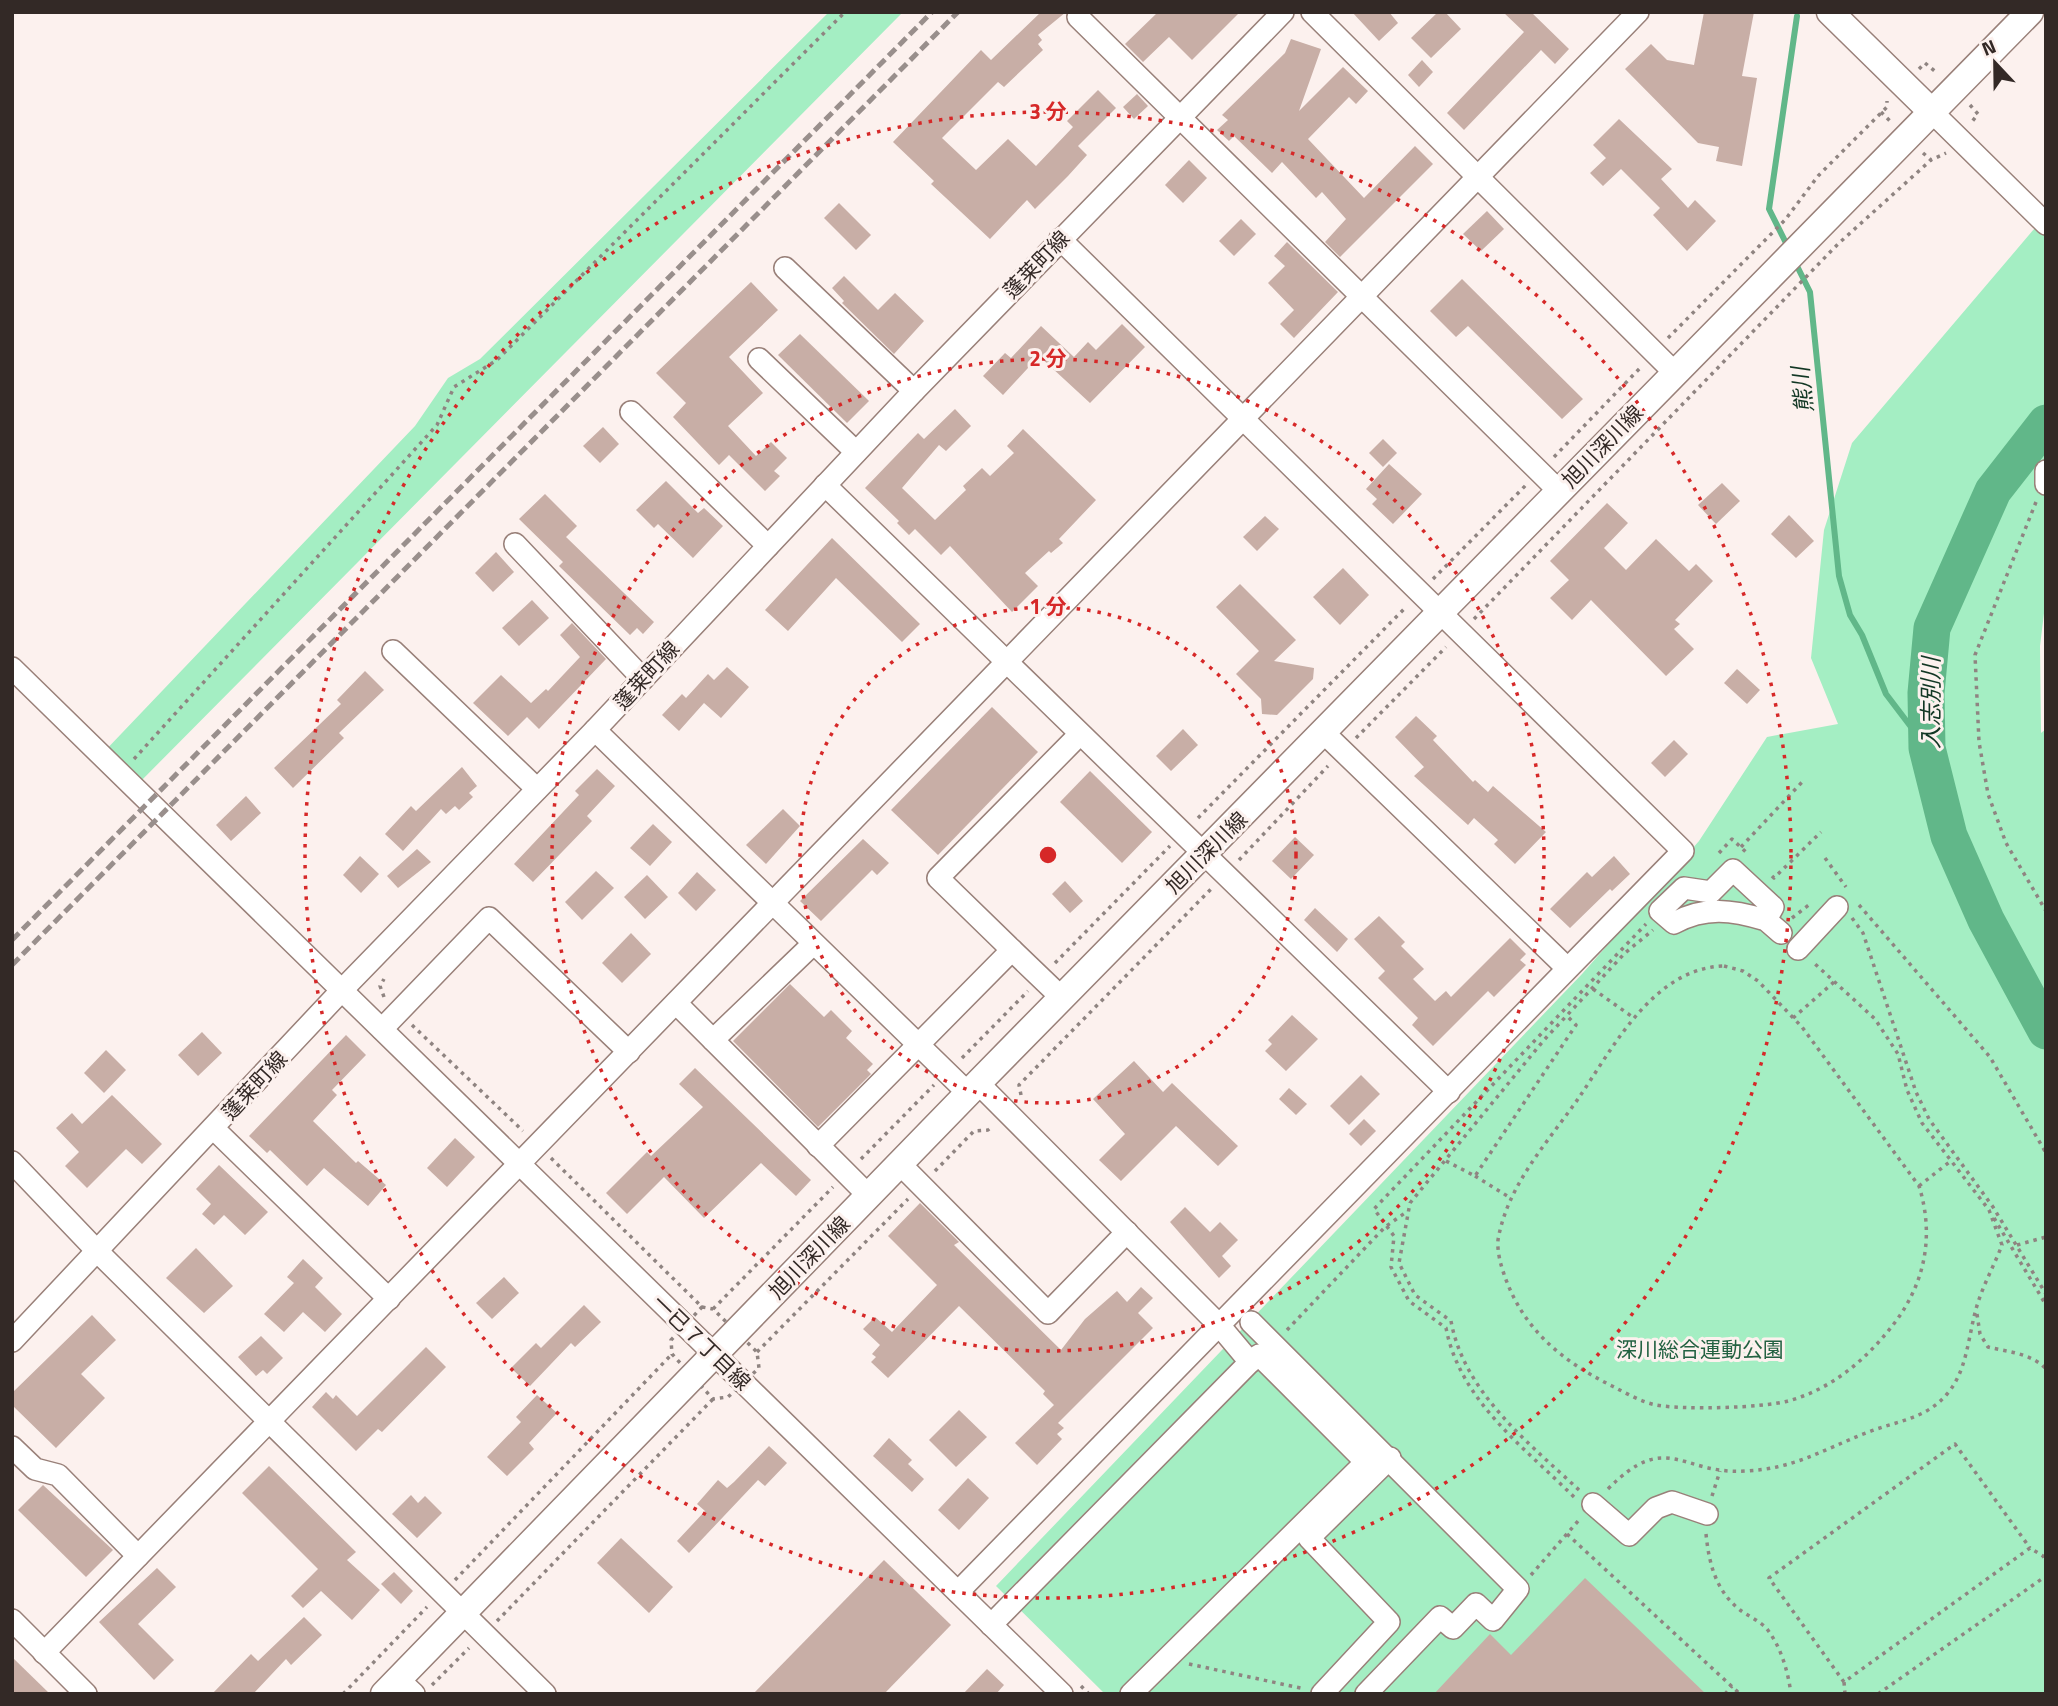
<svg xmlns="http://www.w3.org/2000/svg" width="2058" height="1706" viewBox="0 0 2058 1706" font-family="'Titillium Web','Noto Sans JP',sans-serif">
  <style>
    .green { fill: #a4eec3 }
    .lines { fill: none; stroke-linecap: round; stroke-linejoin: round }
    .stream { stroke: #61b789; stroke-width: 6 }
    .river { stroke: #61b789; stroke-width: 37 }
    .building { fill: #c8aea6 }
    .minor-casing { stroke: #998079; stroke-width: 24 }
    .major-casing { stroke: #998079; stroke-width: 29 }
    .path { stroke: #8f8481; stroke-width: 3.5; stroke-dasharray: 3.5 5; stroke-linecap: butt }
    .minor { stroke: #fff; stroke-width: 21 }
    .major { stroke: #fff; stroke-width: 26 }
    .rail { stroke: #998f8c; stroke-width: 5; stroke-dasharray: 10 5; stroke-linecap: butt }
    .ring { fill: none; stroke: #d62828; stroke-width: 3.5; stroke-dasharray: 3.5 7 }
    .labels { text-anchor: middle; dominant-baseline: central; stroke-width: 6; stroke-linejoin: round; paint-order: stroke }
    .street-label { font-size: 21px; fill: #332926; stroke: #fcf1ee }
    .park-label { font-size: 21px; fill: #236242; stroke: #fcf1ee }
    .water-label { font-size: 23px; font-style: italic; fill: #123724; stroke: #fcf1ee }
    .centre { fill: #d62828; stroke: #fcf1ee; stroke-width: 3.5 }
    .ring-label { font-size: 21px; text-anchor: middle; font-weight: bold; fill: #d62828; stroke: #fcf1ee; stroke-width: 6; stroke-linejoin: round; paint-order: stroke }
  </style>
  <rect width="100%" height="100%" fill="#fcf1ee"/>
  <g class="green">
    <polygon points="829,12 903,12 135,787 101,755 415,426 448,378 480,359"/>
    <polygon points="2046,215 2046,597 2040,646 2041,733 2046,729 2046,1694 1105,1694 996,1586 1582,974 1699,841 1767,737 1838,724 1811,658 1824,530 1852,443"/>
  </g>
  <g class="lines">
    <g class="stream">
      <polyline points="1789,249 1769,209 1797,16"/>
      <polyline points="1795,262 1810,292 1839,576 1850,615 1862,635 1886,694 1927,748"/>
    </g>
    <polyline class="river" points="2046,423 1993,491 1932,628 1926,693 1927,748 1949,836 1986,920 2046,1031"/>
  </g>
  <g class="building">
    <polygon points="1041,12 1066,12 1038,35 1042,40 1038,44 1043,50 1004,87 998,82 942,138 976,170 1008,139 1036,166 1073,127 1067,121 1098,90 1116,108 1078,146 1087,155 1068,176 1035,209 1027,200 990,239 931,184 934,181 893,142 981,50 991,60"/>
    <polygon points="1158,12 1240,12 1192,60 1169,37 1143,62 1125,44"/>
    <polygon points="1352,12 1389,12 1398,23 1379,41"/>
    <polygon points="1438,12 1445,12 1461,29 1431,58 1411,38"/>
    <polygon points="1503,12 1531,12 1569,49 1555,64 1541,50 1464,130 1447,113 1524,32"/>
    <polygon points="1704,12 1754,12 1742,76 1757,78 1742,166 1716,161 1719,147 1698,143 1625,69 1651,44 1667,60 1694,65"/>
    <polygon points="1291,39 1321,49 1299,111 1343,67 1368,91 1356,104 1349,97 1308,139 1364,198 1415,146 1433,164 1340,257 1325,242 1346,219 1322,192 1316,198 1282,162 1272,173 1234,136 1229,141 1217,130 1228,120 1222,115 1285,53"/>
    <polygon points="1422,60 1433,72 1419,87 1408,75"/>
    <polygon points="1137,94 1148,106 1134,119 1123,107"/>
    <polygon points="1619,119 1672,169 1661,179 1688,208 1695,200 1716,221 1687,251 1653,215 1660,208 1621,169 1603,186 1590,173 1606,158 1593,145"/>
    <polygon points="1189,160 1207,178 1183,203 1165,185"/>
    <polygon points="839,203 871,235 856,250 824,218"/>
    <polygon points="1487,211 1504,229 1481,251 1463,234"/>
    <polygon points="1241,219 1256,234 1234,256 1219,241"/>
    <polygon points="1287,242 1338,292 1294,338 1280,324 1294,310 1268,283 1285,266 1274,256"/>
    <polygon points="844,276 878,310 895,293 924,321 894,354 842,303 844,301 832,288"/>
    <polygon points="1462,279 1583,399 1562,419 1468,326 1456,337 1430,311"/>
    <polygon points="751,282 778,310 729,357 763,393 728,426 756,456 771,442 787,458 774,471 780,476 765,491 729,455 719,465 673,417 686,403 656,373"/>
    <polygon points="1122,324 1145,347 1090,403 1039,356 1003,395 983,376 1005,353 1011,358 1041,326 1074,357 1088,342 1096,350"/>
    <polygon points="800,334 869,401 847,423 778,355"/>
    <polygon points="955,409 971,426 946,451 939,445 902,488 935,520 966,490 963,486 982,468 990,476 1014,453 1007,446 1023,429 1096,500 1059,539 1063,543 1051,553 1049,551 1025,573 1038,586 1012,612 950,546 941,555 915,529 909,535 897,523 899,521 865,488 918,433 924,439"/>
    <polygon points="603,427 619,444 600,463 583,446"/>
    <polygon points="1383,439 1397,453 1383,467 1369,453"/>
    <polygon points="1389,464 1422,494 1393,524 1372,504 1377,499 1366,489"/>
    <polygon points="666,481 698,513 704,508 723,526 693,558 658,524 654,528 636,510"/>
    <polygon points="1722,483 1740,501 1716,524 1698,505"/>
    <polygon points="545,494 577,526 566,537 654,622 643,634 637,628 630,635 559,566 563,562 519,519"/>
    <polygon points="1607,503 1628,523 1604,548 1626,570 1656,539 1689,571 1696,564 1713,581 1675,620 1680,624 1674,629 1694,649 1666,676 1591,600 1572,620 1550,598 1569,580 1550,561"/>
    <polygon points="1789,515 1814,541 1796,558 1771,534"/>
    <polygon points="1265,516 1279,529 1257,551 1243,537"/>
    <polygon points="832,538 920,624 902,642 836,578 788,631 765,610"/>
    <polygon points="496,552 514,572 493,592 475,573"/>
    <polygon points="1343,568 1369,595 1340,625 1313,597"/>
    <polygon points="1240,584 1296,640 1274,661 1314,668 1313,679 1277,715 1262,714 1261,699 1236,674 1259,651 1216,607"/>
    <polygon points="532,600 549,618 519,646 502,628"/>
    <polygon points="572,623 606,659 539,729 527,717 508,736 473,703 501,675 531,703 546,689 548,691 580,657 560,635"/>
    <polygon points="727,667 749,687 721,718 704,703 679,731 662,715 682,694 686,698 708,674 714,680"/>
    <polygon points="1737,669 1760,690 1747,704 1724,683"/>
    <polygon points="365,671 384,690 339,733 344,738 293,788 274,768 341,704 337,700"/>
    <polygon points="992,707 1038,752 938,855 891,810"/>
    <polygon points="1416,716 1437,736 1433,740 1473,782 1475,780 1488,792 1493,786 1546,832 1515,864 1494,844 1498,840 1474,818 1468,825 1414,776 1424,767 1395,737"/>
    <polygon points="1183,729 1198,745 1171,771 1156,756"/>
    <polygon points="1674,740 1688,754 1665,777 1651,763"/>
    <polygon points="462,767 477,786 469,793 473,797 459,810 455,806 446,814 441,809 403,851 385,834 411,806 416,811"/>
    <polygon points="597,769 615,786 587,816 592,821 533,882 514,864 579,795 575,791"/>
    <polygon points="1090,771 1152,832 1122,863 1060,802"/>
    <polygon points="246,796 261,813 231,841 216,825"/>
    <polygon points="783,809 800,826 766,864 746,845"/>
    <polygon points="653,824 672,842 650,866 630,848"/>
    <polygon points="1295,837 1314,855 1291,879 1272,861"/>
    <polygon points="863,839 889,863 877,875 872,870 821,921 800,901"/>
    <polygon points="417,849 431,862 398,888 387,876"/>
    <polygon points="360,856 379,874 361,893 343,875"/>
    <polygon points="1614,856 1630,874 1612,891 1610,889 1570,928 1550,909 1587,872 1592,877"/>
    <polygon points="596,871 614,888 582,920 565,902"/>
    <polygon points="697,872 716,890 696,911 678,893"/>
    <polygon points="647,875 668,897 645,919 624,897"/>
    <polygon points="1065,881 1083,901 1070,913 1052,894"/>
    <polygon points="1315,908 1348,939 1337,952 1304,920"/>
    <polygon points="1379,916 1405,942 1401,946 1424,969 1413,979 1435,1001 1446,991 1451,997 1510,938 1526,954 1520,960 1526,965 1494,997 1488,991 1433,1046 1412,1025 1418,1018 1378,978 1385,971 1354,939"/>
    <polygon points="631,933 651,954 622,983 602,963"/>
    <polygon points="790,984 824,1017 831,1010 852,1031 846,1038 873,1064 867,1070 871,1074 818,1127 733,1041"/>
    <polygon points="1292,1015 1318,1039 1286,1071 1265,1051 1272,1044 1268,1040"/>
    <polygon points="202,1032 222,1053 198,1076 178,1055"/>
    <polygon points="346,1035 366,1055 332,1090 337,1095 313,1121 356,1163 358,1161 386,1185 368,1206 324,1168 307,1186 270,1150 267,1153 249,1136"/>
    <polygon points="106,1050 126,1070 104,1093 84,1073"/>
    <polygon points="1134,1061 1163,1092 1172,1083 1238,1146 1218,1166 1176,1126 1121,1181 1099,1160 1125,1134 1093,1099"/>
    <polygon points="695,1068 811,1180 796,1196 761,1163 704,1218 664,1177 627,1214 606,1193 647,1152 651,1156 703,1107 679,1084"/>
    <polygon points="1361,1075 1380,1094 1349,1125 1330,1106"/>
    <polygon points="1289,1088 1307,1104 1296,1115 1279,1099"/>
    <polygon points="112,1095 162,1144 142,1164 126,1149 87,1188 65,1166 79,1152 56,1128 72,1113 82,1124"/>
    <polygon points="1364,1119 1376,1131 1361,1146 1349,1134"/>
    <polygon points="455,1138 475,1157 447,1187 427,1168"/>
    <polygon points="219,1165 268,1212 245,1235 224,1215 214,1225 202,1214 211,1204 196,1189"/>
    <polygon points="920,1203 959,1242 954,1245 1061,1350 1085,1319 1117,1291 1127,1302 1141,1287 1153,1298 1138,1313 1153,1328 1058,1423 1064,1428 1057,1434 1062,1439 1037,1465 1015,1443 1054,1405 1043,1394 1045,1391 959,1306 888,1378 871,1362 876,1357 872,1354 880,1345 863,1329 875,1317 892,1332 937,1285 888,1236"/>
    <polygon points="1185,1207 1210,1232 1220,1222 1238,1240 1222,1256 1231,1266 1219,1278 1170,1222"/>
    <polygon points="196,1248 233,1286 204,1313 166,1278"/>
    <polygon points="303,1259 323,1278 315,1287 342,1314 325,1332 303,1312 284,1332 264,1314 294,1283 287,1277"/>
    <polygon points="504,1277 519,1293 492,1319 476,1303"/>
    <polygon points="584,1305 601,1322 575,1347 571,1343 530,1386 511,1368 536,1343 541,1348"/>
    <polygon points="92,1315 116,1340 81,1374 105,1398 56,1448 12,1405 12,1393"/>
    <polygon points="261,1336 283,1358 267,1374 263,1370 256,1376 238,1357"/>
    <polygon points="426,1347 446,1367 382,1432 378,1429 356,1451 312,1407 326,1392 333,1399 336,1395 357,1416"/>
    <polygon points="537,1395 557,1413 529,1443 534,1449 507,1476 487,1457 521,1422 516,1417"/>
    <polygon points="959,1410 987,1437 956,1467 929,1440"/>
    <polygon points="889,1438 912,1460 908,1464 924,1479 912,1492 873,1456"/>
    <polygon points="769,1446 787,1463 765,1486 758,1480 689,1553 677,1541 705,1511 697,1504 718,1480 727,1488 734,1482"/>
    <polygon points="269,1466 356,1552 347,1560 380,1590 352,1620 321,1591 303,1608 291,1596 318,1569 242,1493"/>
    <polygon points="968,1478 989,1498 959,1530 938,1510"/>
    <polygon points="43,1485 113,1550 86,1577 18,1510"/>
    <polygon points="411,1495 418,1503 425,1496 442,1513 417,1538 392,1514"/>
    <polygon points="621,1538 673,1587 649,1613 597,1563"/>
    <polygon points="884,1560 951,1625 884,1694 753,1694"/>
    <polygon points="157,1568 176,1587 138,1624 174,1660 154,1680 99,1622"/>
    <polygon points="394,1572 413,1591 401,1604 381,1584"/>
    <polygon points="1585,1578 1706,1694 1434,1694 1490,1634 1511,1655"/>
    <polygon points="304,1617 322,1635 291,1665 286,1659 253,1694 212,1694 251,1654 258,1661"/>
    <polygon points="12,1657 50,1694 12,1694"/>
    <polygon points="987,1669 1004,1685 996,1694 963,1694"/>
  </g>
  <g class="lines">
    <g class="minor-casing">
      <g id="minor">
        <polyline points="1312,12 1674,372"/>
        <polyline points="1078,17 1559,491"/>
        <polyline points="1933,113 2046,224"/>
        <polyline points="785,268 914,391"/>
        <polyline points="759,359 856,452"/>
        <polyline points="631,412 768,546"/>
        <polyline points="2046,471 2046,484"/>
        <polyline points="825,485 1449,1092"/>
        <polyline points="515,544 643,679"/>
        <polyline points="393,651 537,789"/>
        <polyline points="12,668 1062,1694"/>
        <polyline points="595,730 968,1093"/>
        <polyline points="1324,733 1566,967"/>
        <path d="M1766,920C1732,910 1706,906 1674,923L1660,911L1684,888L1711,892L1733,870L1773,907L1766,920L1781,933"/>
        <polyline points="1798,949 1837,907"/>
        <polyline points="1012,950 938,878 1079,735"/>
        <polyline points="676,1003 869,1196"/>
        <polyline points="382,1029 489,918 629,1052"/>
        <polyline points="713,1040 813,944"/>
        <polyline points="978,1083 1219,1325 1250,1362 1259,1355 1366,1462 1131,1694"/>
        <polyline points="213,1128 389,1299"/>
        <polyline points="818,1146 1012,950 1062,998"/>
        <polyline points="12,1162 98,1252 545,1694"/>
        <polyline points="900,1164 1048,1313 1127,1232"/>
        <polyline points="1251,1322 1518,1589 1493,1620 1476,1604 1453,1628 1440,1617 1366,1694"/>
        <polyline points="12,1341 342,990 595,730 914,391 1283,12"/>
        <polyline points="12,1447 35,1469 58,1475 138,1556"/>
        <polyline points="1593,1504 1629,1535 1656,1508 1672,1502 1707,1514"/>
        <polyline points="958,1592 1683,851 1060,239"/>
        <polyline points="12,1620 86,1694"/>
        <polyline points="991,1625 1250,1362"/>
        <polyline points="44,1653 1638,12"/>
        <polyline points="398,1679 414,1694"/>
        <polyline points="1322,1694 1389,1622 1309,1538 1390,1458"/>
      </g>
    </g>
    <g class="major-casing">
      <g id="major">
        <polyline points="1830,12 1933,113"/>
        <polyline points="384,1694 978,1083 2030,12"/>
      </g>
    </g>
    <g class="path">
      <polyline points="1919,69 1925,63 1937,73"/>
      <polyline points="1970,105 1978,114 1971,123"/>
      <polyline points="1881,112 1890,121"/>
      <polyline points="1923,153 1931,160 1946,153"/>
      <polyline points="1668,338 1785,220 1818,176 1887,107 1887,101"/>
      <polyline points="1554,457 1641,367"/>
      <polyline points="2036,502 1975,655 1979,742 1988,794 2006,843 2046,911"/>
      <polyline points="1433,579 1526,485"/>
      <polyline points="1474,619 1838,244 1931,160"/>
      <polyline points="1356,738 1446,647"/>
      <polyline points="134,759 437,425 454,387 497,360 845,12"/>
      <polyline points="1198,818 1406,607"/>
      <polyline points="1741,847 1804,780"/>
      <polyline points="1719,853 1732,839 1748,854"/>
      <polyline points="1825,858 1846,887"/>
      <polyline points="1239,860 1328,766"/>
      <polyline points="1772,876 1774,878 1821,832"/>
      <polyline points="1859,905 1990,1057 2046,1153"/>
      <polyline points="1792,918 1810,904"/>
      <polyline points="1852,918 1863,933 1916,1092 1929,1119 1993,1207 2046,1294"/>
      <polyline points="1055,963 1170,846"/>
      <path d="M1724,966L1743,971L1758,981L1802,1027L1919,1186C1934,1234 1926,1280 1896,1321C1869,1357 1833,1389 1788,1401C1762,1408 1683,1410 1656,1405C1641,1402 1626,1393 1612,1386C1562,1361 1524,1330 1505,1277C1501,1266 1497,1252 1498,1240C1507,1186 1547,1143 1578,1099C1613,1048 1653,968 1724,966Z"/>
      <polyline points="1593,989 1634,1018"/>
      <polyline points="384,997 380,986 384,979"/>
      <polyline points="1793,1018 1834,982"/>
      <polyline points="412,1025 523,1131"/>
      <polyline points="962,1058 1028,991"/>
      <polyline points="1021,1095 1019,1085 1212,888"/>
      <polyline points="551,1158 702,1307"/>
      <polyline points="861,1159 934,1085"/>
      <polyline points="1446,1161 1475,1176 1576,1025 1567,1016"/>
      <polyline points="935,1171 974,1131 988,1130 993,1126"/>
      <polyline points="1475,1176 1509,1197"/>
      <polyline points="1919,1186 1952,1160"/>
      <polyline points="1994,1218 2046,1305"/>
      <polyline points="2017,1245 2046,1237"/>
      <polygon points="702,1307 713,1309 757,1352 759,1368 728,1397 713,1399 672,1354 671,1340"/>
      <polyline points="713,1309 833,1187"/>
      <path d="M1977,1314L1980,1334L1988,1347C2008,1352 2031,1353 2046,1369"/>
      <polyline points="1287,1330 1385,1227 1405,1213"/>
      <polyline points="757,1352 908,1199"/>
      <path d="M1608,1489C1667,1429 1681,1475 1745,1471C1794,1469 1822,1450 1866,1433C1895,1421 1925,1420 1947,1394C1967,1371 1968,1338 1976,1309C1982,1287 1994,1266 2002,1245L1989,1210L1922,1123L1907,1090L1898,1054L1875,1019L1814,963"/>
      <path d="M1579,1490C1529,1443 1464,1393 1451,1321L1415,1295L1399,1263L1410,1203L1544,1040L1625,953L1653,930"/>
      <polyline points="1712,1496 1720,1471"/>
      <path d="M1574,1497C1524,1447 1460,1401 1446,1328L1409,1301L1391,1267L1394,1236L1374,1209L1646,924"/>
      <polyline points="1567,1534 1740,1694"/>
      <path d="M1706,1534C1709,1564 1716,1591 1740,1610C1748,1616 1760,1621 1767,1629C1781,1647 1788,1671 1791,1694"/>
      <polyline points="1531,1575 1579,1520"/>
      <polyline points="455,1580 672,1354"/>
      <polyline points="497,1621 713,1399"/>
      <polyline points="1189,1664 1305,1689"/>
      <polyline points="1844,1682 1769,1578 1955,1444 2030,1548"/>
      <polyline points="432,1685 469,1648"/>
      <polyline points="1081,1686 1089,1694"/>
      <polyline points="343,1694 427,1607"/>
      <polyline points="1725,1694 1732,1686"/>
      <polyline points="1845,1694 1844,1682 2030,1548 2043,1556 2046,1562"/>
      <polyline points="1878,1694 2046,1576"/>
    </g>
    <use href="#minor" class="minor"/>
    <use href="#major" class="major"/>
    <g class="rail">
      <polyline points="12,940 932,12"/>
      <polyline points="12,965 958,12"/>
    </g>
  </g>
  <g class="ring">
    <circle cx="1048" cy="855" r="248"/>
    <circle cx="1048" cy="855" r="496"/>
    <circle cx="1048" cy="855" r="743"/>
  </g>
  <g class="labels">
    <g class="street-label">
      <text transform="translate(1036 264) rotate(-46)">蓬莱町線</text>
      <text transform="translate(1602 446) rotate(-46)">旭川深川線</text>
      <text transform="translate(646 675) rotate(-47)">蓬莱町線</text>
      <text transform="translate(1206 852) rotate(-45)">旭川深川線</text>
      <text transform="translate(254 1085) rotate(-47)">蓬莱町線</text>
      <text transform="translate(809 1257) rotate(-46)">旭川深川線</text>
      <text transform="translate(702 1342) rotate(44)">一已７丁目線</text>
    </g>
    <g class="park-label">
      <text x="1700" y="1349">深川総合運動公園</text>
    </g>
    <g class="water-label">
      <text transform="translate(1802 390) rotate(-96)">熊川</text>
      <text transform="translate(1930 703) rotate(-90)">入志別川</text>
    </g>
  </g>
  <circle cx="1048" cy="855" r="10" class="centre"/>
  <g class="ring-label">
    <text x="1048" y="119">3 分</text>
    <text x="1048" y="366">2 分</text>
    <text x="1048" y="614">1 分</text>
  </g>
  <rect width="2058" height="1706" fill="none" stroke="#332926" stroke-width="28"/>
  <g transform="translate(1995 63) rotate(338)" stroke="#fcf1ee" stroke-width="5" paint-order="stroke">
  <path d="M0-5L12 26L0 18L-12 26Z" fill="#332926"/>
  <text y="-10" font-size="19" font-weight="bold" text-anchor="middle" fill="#332926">N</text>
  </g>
</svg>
